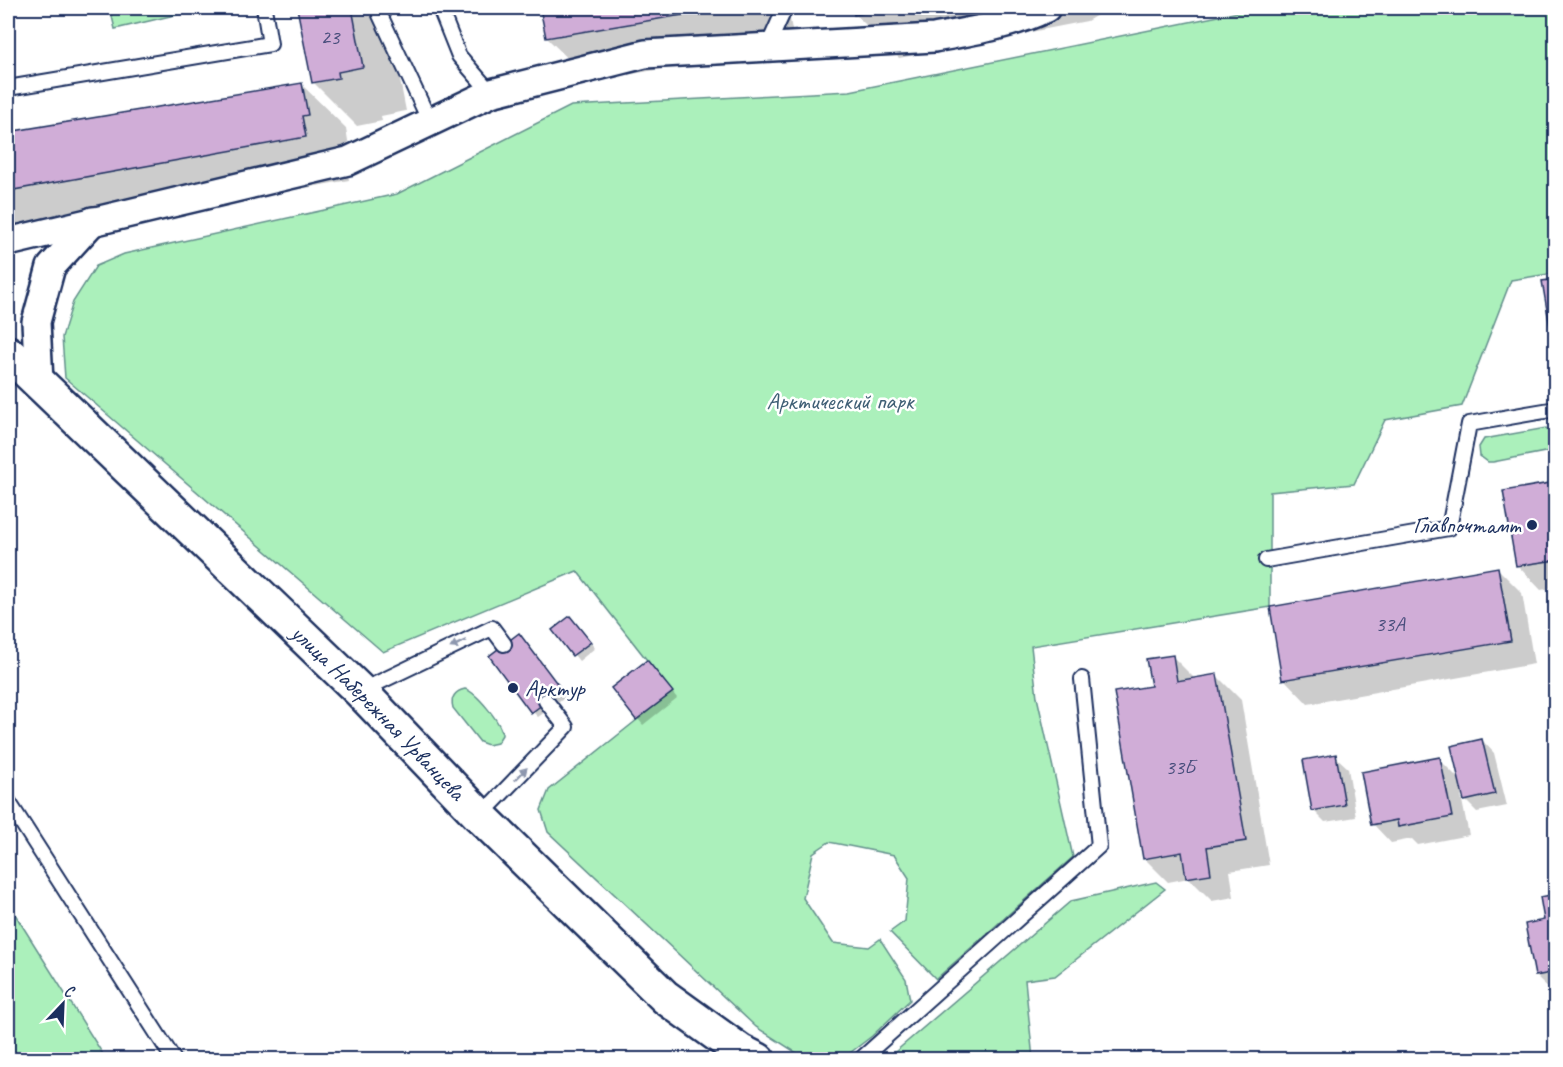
<svg xmlns="http://www.w3.org/2000/svg" width="1563" height="1067" viewBox="0 0 1563 1067" font-family="Caveat,sans-serif">
  <style>
    .green { fill: #abf0bb; stroke: #63908c; stroke-width: 1.5 }
    .shadow { fill: #0003 }
    .building { fill: #d0add7; stroke: #1b2f5e; stroke-width: 1.5 }
    .lines { fill: none; stroke-linecap: round; stroke-linejoin: round }
    .lane-casing { stroke: #1b2f5e; stroke-width: 18 }
    .street-casing { stroke: #1b2f5e; stroke-width: 32 }
    .secondary-casing { stroke: #1b2f5e; stroke-width: 38 }
    .lane { stroke: #fff; stroke-width: 14 }
    .street { stroke: #fff; stroke-width: 27 }
    .secondary { stroke: #fff; stroke-width: 33 }
    .oneway { fill: #8d97ae }
    .poi-dot { fill: #1b2f5e; stroke: #fff; stroke-width: 2 }
    .labels { text-anchor: middle; dominant-baseline: central; stroke-width: 5; stroke-linejoin: round; paint-order: stroke }
    .number-label { font-size: 21px; fill: #484e7c }
    .park-label { font-size: 24px; fill: #3f5f75; stroke: #fff }
    .poi-label { font-size: 24px; fill: #1b2f5e; stroke: #fff; text-anchor: end }
    .street-label { font-size: 24px; fill: #1b2f5e; stroke: #fff }
  </style>
  <rect width="100%" height="100%" fill="#fff"/>
  <filter id="ink" filterUnits="userSpaceOnUse"><feTurbulence type="fractalNoise" baseFrequency=".0167" numOctaves="2"/><feDisplacementMap in="SourceGraphic" scale="12" xChannelSelector="R" yChannelSelector="G"/><feConvolveMatrix kernelMatrix="1 2 1 2 8 2 1 2 1" color-interpolation-filters="sRGB"/></filter>
  <g filter="url(#ink)">
    <g class="green">
      <polygon points="110,8 192,8 192,11 115,29"/>
      <polygon points="1258,8 1555,8 1555,273 1511,280 1462,406 1385,420 1354,484 1270,492 1270,607 1031,646 1037,697 1073,857 936,979 890,932 905,921 909,878 894,855 829,842 813,853 803,898 833,943 869,947 880,939 906,979 910,1000 872,1036 842,1059 806,1059 756,1027 548,832 541,810 549,790 672,692 577,571 383,652 65,378 62,337 73,302 96,266 124,254 397,194 571,106 850,91"/>
      <polygon points="1546,428 1555,436 1555,444 1550,451 1493,462 1488,462 1480,456 1479,447 1484,439"/>
      <path d="M465,689C476,692 502,723 502,735L497,743L488,745L480,742L453,708C450,698 455,691 465,689Z"/>
      <polygon points="1156,882 1165,889 1055,976 1025,980 1033,1059 889,1059 888,1058 1071,901"/>
      <polygon points="8,903 106,1059 8,1059"/>
    </g>
    <g class="shadow">
      <polygon points="299,8 386,8 406,111 381,116 382,121 357,126 313,82"/>
      <polygon points="542,8 788,8 795,46 591,81 547,38"/>
      <polygon points="854,8 1109,8 1087,21 899,58 855,14"/>
      <polygon points="302,85 346,128 351,159 345,160 349,180 8,242 8,133"/>
      <polygon points="1556,483 1556,587 1541,590 1517,565"/>
      <polygon points="1498,569 1522,593 1534,664 1308,704 1284,679"/>
      <polygon points="570,618 595,648 579,661 554,630"/>
      <polygon points="525,641 566,697 538,717 533,712"/>
      <polygon points="1172,656 1195,679 1217,676 1241,700 1269,865 1230,871 1234,897 1212,901 1189,878 1168,882 1144,858 1153,687"/>
      <polygon points="652,667 677,698 643,725 613,688"/>
      <polygon points="1482,740 1494,753 1507,806 1477,812 1461,796 1469,835 1418,845 1412,839 1391,843 1373,824 1439,759 1460,780"/>
      <polygon points="1335,756 1348,768 1356,817 1325,822 1313,810"/>
      <polygon points="1556,896 1556,995 1536,976 1546,922"/>
    </g>
    <g class="building">
      <polygon points="297,8 352,8 363,67 338,72 339,78 312,83"/>
      <polygon points="540,8 724,8 546,38"/>
      <polygon points="852,8 893,8 854,15"/>
      <polygon points="302,83 308,115 302,116 306,137 8,191 8,132"/>
      <polygon points="1556,279 1556,339 1552,339 1542,281"/>
      <polygon points="1556,482 1556,560 1516,566 1503,491"/>
      <polygon points="1498,567 1511,641 1282,680 1270,607"/>
      <polygon points="570,616 591,642 572,656 552,630"/>
      <polygon points="519,633 562,690 531,713 489,656"/>
      <polygon points="1173,655 1177,681 1217,674 1246,841 1207,847 1211,874 1186,878 1182,852 1143,859 1114,692 1151,686 1146,659"/>
      <polygon points="647,660 673,692 636,720 611,688"/>
      <polygon points="1482,739 1495,794 1464,801 1451,746"/>
      <polygon points="1336,754 1345,805 1312,811 1303,760"/>
      <polygon points="1440,757 1452,817 1398,827 1397,820 1371,825 1361,772"/>
      <polygon points="1556,894 1556,972 1535,976 1525,924 1544,920 1540,897"/>
    </g>
    <g class="lines">
      <g class="lane-casing">
        <g id="lane">
          <polyline points="379,8 380,15 430,122"/>
          <polyline points="443,8 441,11 459,56 491,93"/>
          <polyline points="767,48 785,8"/>
          <polyline points="8,88 270,44 264,8"/>
          <polyline points="1266,560 1449,528 1469,424 1556,409"/>
          <polyline points="361,691 492,628 504,644"/>
          <polyline points="8,801 174,1060"/>
          <polyline points="480,816 566,727 546,701"/>
          <polyline points="860,1060 1099,846 1082,679"/>
        </g>
      </g>
      <g class="street-casing">
        <g id="street">
          <path d="M8,242L348,161L491,93L645,54L934,38C973,31 1011,25 1046,8"/>
          <polyline points="39,382 36,322 51,267 93,221"/>
        </g>
      </g>
      <g class="secondary-casing">
        <g id="secondary">
          <path id="s1" d="M8,353L360,691L480,816L665,997L740,1051L758,1060"/>
        </g>
      </g>
      <use href="#lane" class="lane"/>
      <use href="#street" class="street"/>
      <use href="#secondary" class="secondary"/>
    </g>
    <defs><path id="oneway-solid" d="M-6-.8H1V-3.2L6.5 0L1 3.2V.8H-6Z" transform="scale(1.5)"/></defs>
    <g class="oneway">
      <use href="#oneway-solid" transform="translate(458 644) rotate(154)"/>
      <use href="#oneway-solid" transform="translate(521 774) rotate(-46)"/>
    </g>
  </g>
  <g class="poi-dot">
    <circle cx="1532" cy="525" r="6"/>
    <circle cx="513" cy="688" r="6"/>
  </g>
  <g class="labels">
    <g class="number-label">
      <text x="330" y="37">23</text>
      <text x="1390" y="624">33А</text>
      <text x="1180" y="767">33Б</text>
    </g>
    <g class="park-label">
      <text x="840" y="401">Арктический парк</text>
    </g>
    <g class="poi-label">
      <text x="1520" y="525">Главпочтамт</text>
      <text x="525" y="688" text-anchor="start">Арктур</text>
    </g>
    <g class="street-label">
      <text stroke="none"><textPath href="#s1" startOffset="516">улица Набережная Урванцева</textPath></text>
    </g>
  </g>
  <rect width="1563" height="1067" fill="none" stroke="#fff" stroke-width="30"/>
  <rect x="15" y="15" width="1533" height="1037" fill="none" stroke="#1b2f5e" stroke-width="2" filter="url(#ink)"/>
  <g transform="translate(63 1004) rotate(23)" stroke="#ffffff" stroke-width="4.5" paint-order="stroke">
  <path d="M0-4.5L10 22L0 15L-10 22Z" fill="#1b2f5e"/>
  <text y="-9" font-size="16" font-weight="bold" text-anchor="middle" fill="#1b2f5e">С</text>
  </g>
</svg>
